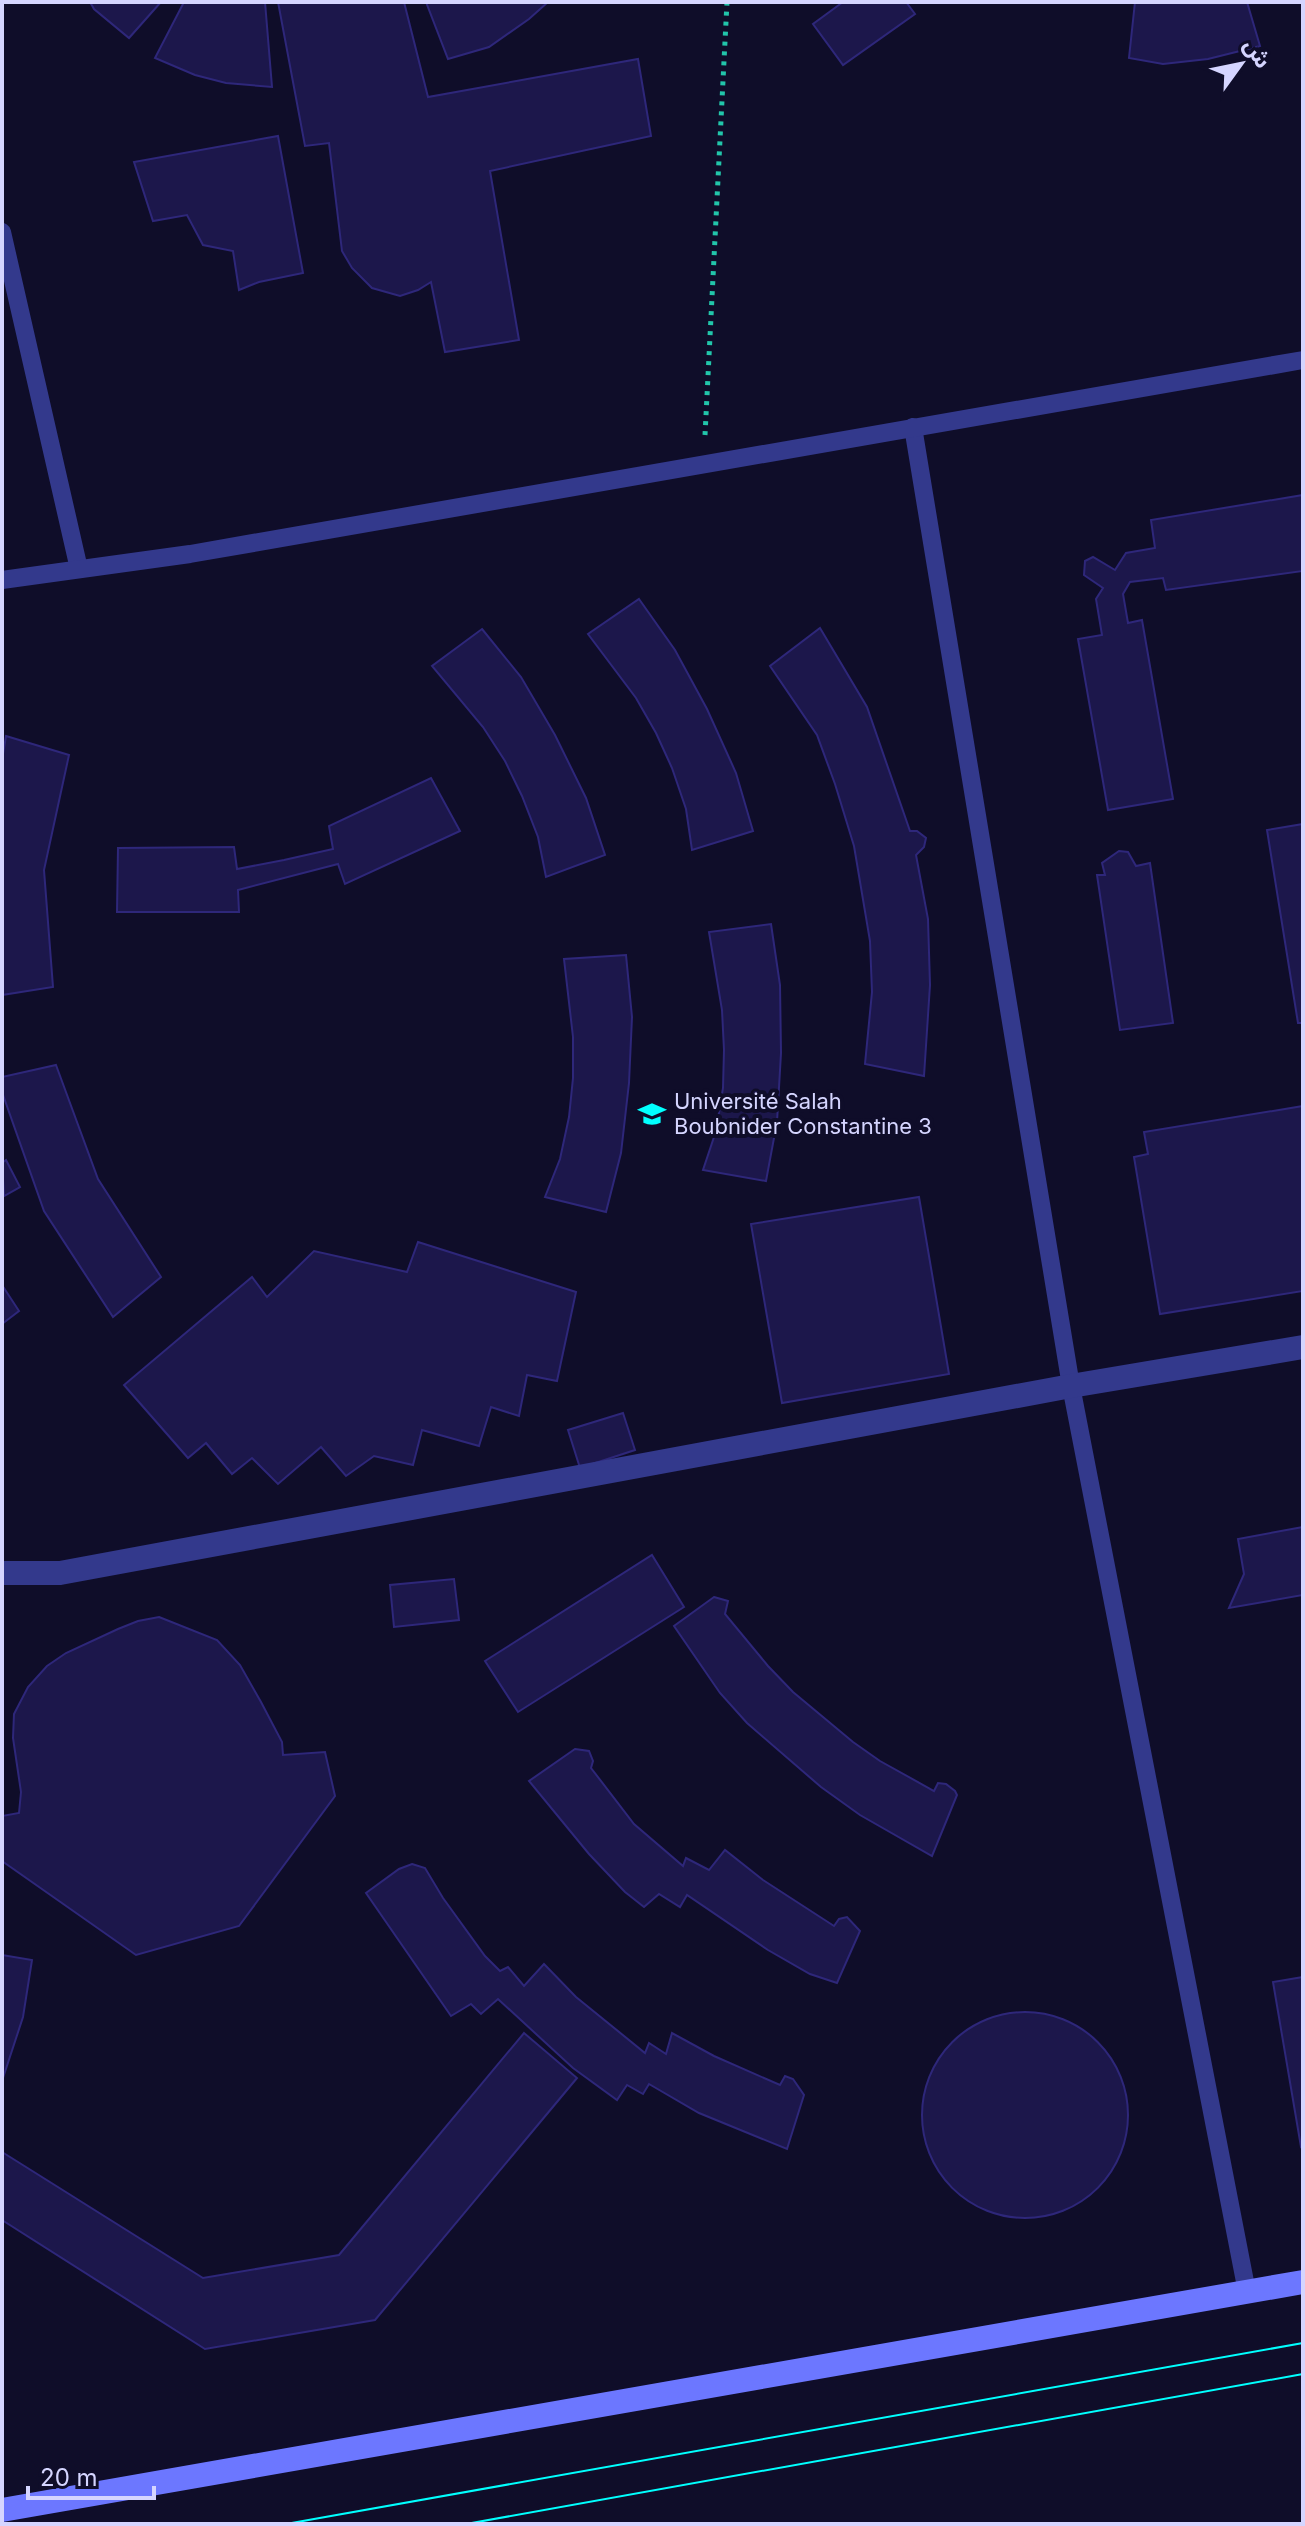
<svg xmlns="http://www.w3.org/2000/svg" width="1305" height="2526" viewBox="0 0 1305 2526" font-family="Inter,'Noto Sans Arabic',sans-serif">
  <style>
    .building { fill: #1c174b; stroke: #2e277a; stroke-width: 2 }
    .lines { fill: none; stroke-linecap: round; stroke-linejoin: round }
    .path { stroke: #22c5aa; stroke-width: 5; stroke-dasharray: 4 6; stroke-linecap: butt }
    .lane { stroke: #33398c; stroke-width: 18 }
    .street { stroke: #33398c; stroke-width: 24 }
    .secondary { stroke: #6c77ff; stroke-width: 24 }
    .tram { stroke: #01fffe; stroke-width: 2 }
    .labels { text-anchor: middle; dominant-baseline: central; stroke-width: 8; stroke-linejoin: round; paint-order: stroke }
    .poi-label { font-size: 22px; fill: #d5d5ff; stroke: #0f0d29; text-anchor: start }
  </style>
  <rect width="100%" height="100%" fill="#0f0d29"/>
  <g class="building">
    <polygon points="90,2 161,2 129,38 94,9"/>
    <polygon points="184,2 265,2 272,87 226,83 195,75 155,58"/>
    <polygon points="278,2 404,2 428,97 638,59 651,136 490,171 519,340 445,352 431,282 418,290 400,296 372,288 352,268 342,251 329,143 305,146"/>
    <polygon points="426,2 548,2 529,19 489,47 448,59"/>
    <polygon points="843,2 906,2 915,14 843,65 813,24"/>
    <polygon points="1135,2 1247,2 1260,46 1208,59 1163,64 1129,58"/>
    <polygon points="278,136 303,273 259,282 239,290 233,251 203,245 187,215 153,221 134,162"/>
    <polygon points="1303,495 1303,571 1166,590 1163,578 1130,582 1123,594 1128,623 1142,620 1173,799 1108,810 1078,639 1102,635 1096,599 1103,588 1084,575 1085,561 1093,557 1115,570 1126,553 1155,548 1151,520"/>
    <polygon points="639,599 675,650 707,709 736,773 753,831 692,850 686,809 672,768 656,733 636,698 588,634"/>
    <polygon points="820,628 867,707 910,831 917,831 926,838 924,847 916,855 928,919 930,985 924,1076 865,1064 872,992 870,941 854,846 835,784 817,735 770,666"/>
    <polygon points="482,629 521,677 555,735 586,798 605,855 546,877 538,837 522,796 505,761 483,727 432,666"/>
    <polygon points="6,736 69,755 44,870 53,987 2,995 2,760"/>
    <polygon points="431,778 460,831 345,884 338,864 238,890 239,912 117,912 118,848 234,847 237,869 284,860 333,849 329,826"/>
    <polygon points="1303,824 1303,1023 1298,1023 1267,830"/>
    <polygon points="1119,851 1128,852 1136,866 1150,863 1173,1023 1120,1030 1097,875 1105,875 1102,863"/>
    <polygon points="771,924 780,985 781,1053 777,1122 766,1181 703,1170 716,1131 723,1088 724,1050 722,1010 709,932"/>
    <polygon points="626,955 632,1017 629,1083 621,1153 606,1212 545,1197 560,1159 569,1117 573,1078 573,1037 564,959"/>
    <polygon points="56,1065 98,1179 161,1277 113,1317 44,1211 2,1092 2,1077"/>
    <polygon points="1303,1106 1303,1291 1160,1314 1134,1157 1148,1154 1144,1132"/>
    <polygon points="6,1160 20,1187 4,1196 2,1163"/>
    <polygon points="919,1197 949,1374 782,1403 751,1224"/>
    <polygon points="418,1242 576,1292 557,1381 527,1375 519,1416 491,1407 479,1446 422,1430 413,1465 374,1456 346,1476 321,1447 278,1484 252,1458 232,1474 206,1443 188,1458 124,1385 252,1277 267,1297 314,1251 407,1272"/>
    <polygon points="2,1285 19,1311 2,1324"/>
    <polygon points="623,1413 635,1450 580,1468 568,1430"/>
    <polygon points="1303,1527 1303,1595 1229,1608 1244,1574 1238,1539"/>
    <polygon points="652,1555 684,1607 518,1712 485,1661"/>
    <polygon points="454,1579 459,1620 394,1627 390,1585"/>
    <polygon points="714,1597 728,1601 725,1614 768,1666 793,1692 853,1742 880,1761 934,1791 938,1783 946,1784 955,1791 957,1795 932,1856 860,1815 821,1787 747,1723 720,1693 674,1626"/>
    <polygon points="159,1617 217,1640 240,1665 261,1702 282,1742 283,1755 325,1752 335,1796 239,1926 136,1955 2,1861 2,1816 19,1813 21,1792 13,1738 14,1714 28,1687 47,1666 66,1653 118,1629 138,1621"/>
    <polygon points="575,1749 589,1751 593,1761 591,1768 634,1824 683,1866 686,1858 709,1870 725,1850 763,1880 834,1926 839,1919 847,1917 860,1931 837,1983 810,1974 768,1950 687,1895 680,1907 659,1894 644,1907 625,1892 589,1854 529,1781"/>
    <polygon points="412,1864 425,1868 443,1898 485,1956 500,1971 508,1967 524,1986 544,1964 576,1997 645,2053 649,2043 666,2054 672,2033 714,2056 780,2085 785,2076 793,2079 804,2095 787,2149 699,2113 649,2084 643,2094 627,2085 617,2100 573,2068 498,1999 481,2014 471,2004 451,2016 366,1893 399,1869"/>
    <polygon points="2,1955 32,1960 23,2017 2,2081"/>
    <polygon points="1303,1977 1303,2146 1301,2147 1273,1982"/>
    <circle cx="1025" cy="2115" r="103"/>
    <polygon points="524,2033 577,2078 375,2320 205,2349 2,2220 2,2152 203,2278 339,2255"/>
  </g>
  <g class="lines">
    <polyline class="path" points="705,435 727,2"/>
    <g class="lane">
      <polyline points="2,232 79,569"/>
      <polyline points="913,427 1071,1386 1247,2292"/>
      <polyline points="2,580 190,554 1303,360"/>
    </g>
    <polyline class="street" points="2,1573 60,1573 1071,1386 1303,1347"/>
    <polyline class="secondary" points="2,2510 1303,2282"/>
    <g class="tram">
      <polyline points="286,2524 1303,2343"/>
      <polyline points="466,2524 1303,2374"/>
    </g>
  </g>
  <defs>
    <g id="university-bare" transform="scale(2.16)"><path d="M0-5L7-2L0 1L-7-2ZM-4 1L0 2.5L4 1V4Q0 6-4 4Z" fill="#01fffe" stroke="#0f0d29" stroke-width="2.5" paint-order="stroke"/></g>
  </defs>
  <g fill-rule="evenodd">
    <use href="#university-bare" x="652" y="1114"/>
  </g>
  <g class="labels">
    <g class="poi-label">
      <text x="674" y="1101">Université Salah<tspan x="674" dy="25">Boubnider Constantine 3</tspan></text>
    </g>
  </g>
  <rect width="1305" height="2526" fill="none" stroke="#d5d5ff" stroke-width="8"/>
  <g transform="translate(1241 64) rotate(57)" stroke="#0f0d29" stroke-width="6" paint-order="stroke">
  <path d="M0-6L14 30L0 20L-14 30Z" fill="#d5d5ff"/>
  <text y="-12" font-size="22" font-weight="bold" text-anchor="middle" fill="#d5d5ff">ش</text>
  </g>
  <path d="M28 2486v12h126v-12" fill="none" stroke="#d5d5ff" stroke-width="4"/>
  <text x="40" y="2486" font-size="24" fill="#d5d5ff" stroke="#0f0d29" stroke-width="6" paint-order="stroke">20 m</text>
</svg>
